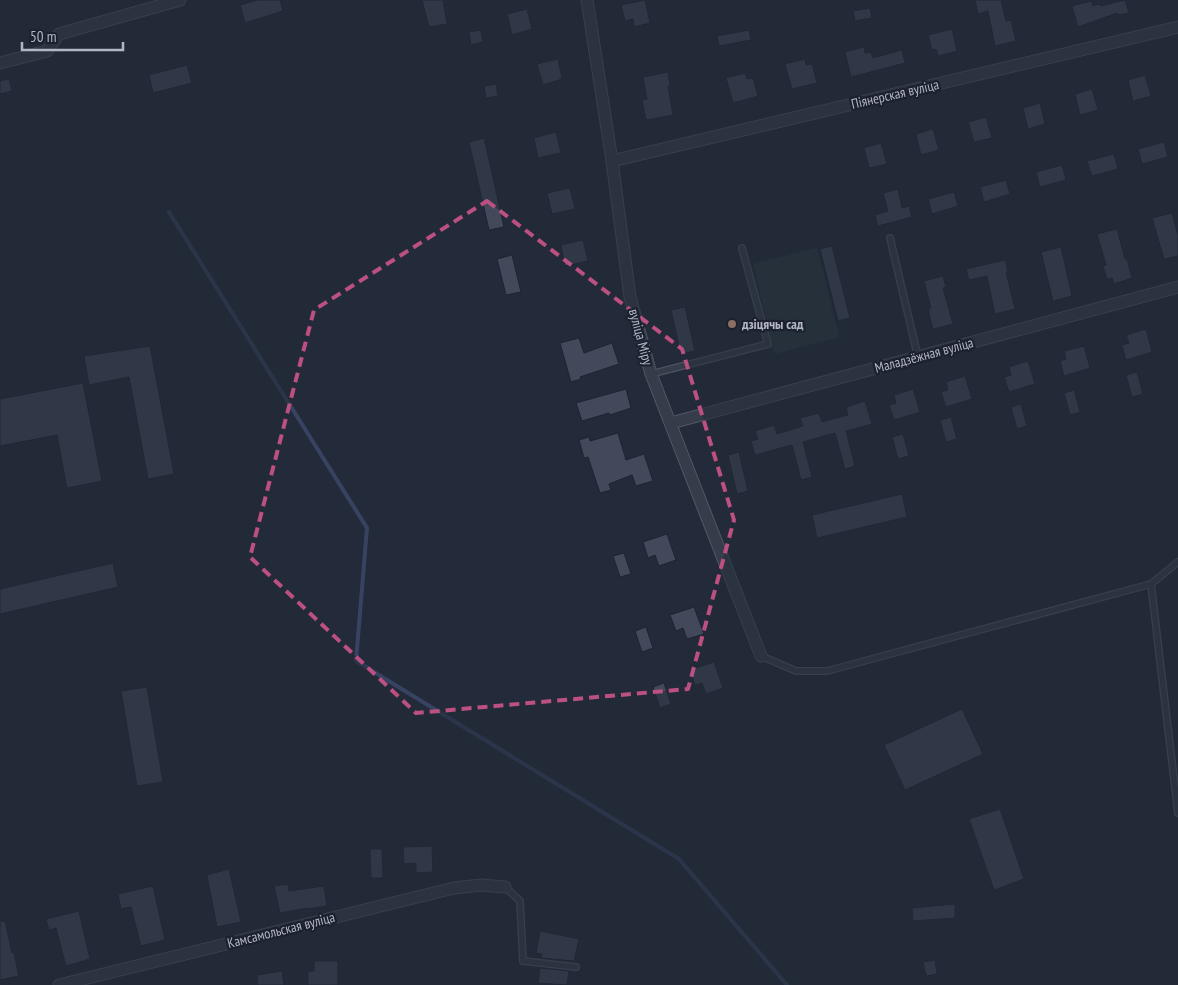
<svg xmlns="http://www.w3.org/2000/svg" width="1178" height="985" viewBox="0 0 1178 985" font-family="'PT Sans Narrow',sans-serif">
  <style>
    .green { fill: #28393d }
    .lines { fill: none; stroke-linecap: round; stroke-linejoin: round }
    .stream { stroke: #374360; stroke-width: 4 }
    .building { fill: #42495b; stroke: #1e2331 }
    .service-casing { stroke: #525765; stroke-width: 8 }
    .minor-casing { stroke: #525765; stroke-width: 13 }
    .service { stroke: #363c4a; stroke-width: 5.5 }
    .minor { stroke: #363c4a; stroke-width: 11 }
    .marked { fill: none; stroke: #bc5080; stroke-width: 4; stroke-dasharray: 10 6; stroke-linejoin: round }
    .education-dot { fill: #8d6e63; stroke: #1c212f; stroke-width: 2 }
    .labels { text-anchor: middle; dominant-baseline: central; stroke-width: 4.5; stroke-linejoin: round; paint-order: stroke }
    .street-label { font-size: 14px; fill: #b2b7c6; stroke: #1c212f }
    .poi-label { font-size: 14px; font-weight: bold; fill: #b2b7c6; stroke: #1c212f; text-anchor: start }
  </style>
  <rect width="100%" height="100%" fill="#232a39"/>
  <polygon class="green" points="817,248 839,337 775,354 753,264"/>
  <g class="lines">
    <polyline class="stream" points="169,212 367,528 356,661 679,859 787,985"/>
  </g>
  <g class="building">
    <polygon points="258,0 280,0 283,11 245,23 240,5"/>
    <polygon points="422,0 443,0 447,24 429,27"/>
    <polygon points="645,0 650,23 634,27 633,19 625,21 621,5"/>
    <polygon points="975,0 1001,0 1006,21 1011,20 1016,41 995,46 988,11 978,14"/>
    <polygon points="1125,0 1129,13 1118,15 1117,13 1078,27 1072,6 1091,1 1093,6 1100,4 1101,6"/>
    <polygon points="870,8 872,18 855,21 853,11"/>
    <polygon points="527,9 532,29 512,35 507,14"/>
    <polygon points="952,29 957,51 938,56 936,49 932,50 928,35"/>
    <polygon points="481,30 483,42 471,45 469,32"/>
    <polygon points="749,30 751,40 719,46 717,36"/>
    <polygon points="864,47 865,53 871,52 873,58 902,50 905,63 851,77 845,52"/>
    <polygon points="558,59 562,79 543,85 537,64"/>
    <polygon points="805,59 806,65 812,64 817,83 792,89 785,64"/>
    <polygon points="187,65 192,83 153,93 149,75"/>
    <polygon points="668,72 670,85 668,86 673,115 646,120 642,100 647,99 643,77"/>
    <polygon points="745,73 747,79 753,78 758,96 733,103 726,78"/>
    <polygon points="1145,75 1151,96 1133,101 1128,80"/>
    <polygon points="9,79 12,91 0,94 0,81"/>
    <polygon points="496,84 498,96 486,98 484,86"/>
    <polygon points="1092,89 1098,110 1080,115 1075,94"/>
    <polygon points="1040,103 1045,124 1028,129 1023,108"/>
    <polygon points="986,117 992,138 974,142 968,122"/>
    <polygon points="933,129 939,150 921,155 916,134"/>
    <polygon points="556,132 561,153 538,158 534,138"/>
    <polygon points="484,138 504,227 489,230 469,142"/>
    <polygon points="1164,142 1168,157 1142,164 1138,149"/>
    <polygon points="881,143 887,164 869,168 864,148"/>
    <polygon points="1114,154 1118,169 1092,176 1087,161"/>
    <polygon points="1062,165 1066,180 1040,187 1036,172"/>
    <polygon points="1006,180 1010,194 984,202 980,187"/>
    <polygon points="570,188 575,209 552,214 547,193"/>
    <polygon points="898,189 902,208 909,206 912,217 878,226 875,215 888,211 883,193"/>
    <polygon points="954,192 958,206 932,214 928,199"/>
    <polygon points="1172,213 1178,235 1178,256 1164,259 1152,218"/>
    <polygon points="1117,229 1125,259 1127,259 1132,278 1114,284 1112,278 1107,279 1103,266 1106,265 1097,234"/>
    <polygon points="583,240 588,261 565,266 561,245"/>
    <polygon points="832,246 850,318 838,321 820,249"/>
    <polygon points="1061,247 1072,296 1053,301 1041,252"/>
    <polygon points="512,255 521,292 506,295 497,259"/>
    <polygon points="1005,260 1008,271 1006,272 1015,309 995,314 987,276 969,280 966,269"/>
    <polygon points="943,276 946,287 943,288 953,324 933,329 929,314 929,308 931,308 924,281"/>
    <polygon points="685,307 695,351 681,354 671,310"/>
    <polygon points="1146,329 1152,352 1126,360 1122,345 1129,343 1126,335"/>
    <polygon points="579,338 584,353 612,343 619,364 580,377 581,379 571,382 560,343"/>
    <polygon points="150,346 174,474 148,479 129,377 89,385 84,356"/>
    <polygon points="1084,346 1090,368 1064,376 1060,361 1066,359 1064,351"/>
    <polygon points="1028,361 1035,384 1009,392 1004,377 1011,375 1009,367"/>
    <polygon points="1137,372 1143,394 1132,397 1126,375"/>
    <polygon points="965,376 972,399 946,407 941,392 948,390 946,382"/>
    <polygon points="83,383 102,481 67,488 57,435 0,446 0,399"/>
    <polygon points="626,389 631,408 610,415 609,413 582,421 576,403"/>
    <polygon points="913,389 920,412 894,420 889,405 896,403 894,395"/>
    <polygon points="1074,390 1080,412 1070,415 1064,393"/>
    <polygon points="865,401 872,424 846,431 855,466 845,469 835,433 803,442 812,477 801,480 792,445 755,455 751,441 758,439 755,431 774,425 777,434 803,426 800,418 819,413 822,422 848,415 846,407"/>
    <polygon points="1021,404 1027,426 1017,429 1011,407"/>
    <polygon points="951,417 957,439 946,442 940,420"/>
    <polygon points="618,433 626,460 644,454 653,481 636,486 632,475 609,484 611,490 600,493 588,457 584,458 579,440 589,437 590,441"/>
    <polygon points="903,434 909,456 898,459 892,437"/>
    <polygon points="739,452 748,491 737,494 728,455"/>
    <polygon points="902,494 907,517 817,538 812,515"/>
    <polygon points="667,534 676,560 659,566 655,555 648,558 643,542"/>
    <polygon points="624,553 631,574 620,577 613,556"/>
    <polygon points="113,563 118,587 0,614 0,589"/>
    <polygon points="694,607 704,634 687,639 683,628 676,631 670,615"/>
    <polygon points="646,627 653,648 642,652 635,631"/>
    <polygon points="714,662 723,688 706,694 702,683 695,685 690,670"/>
    <polygon points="664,683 671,704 660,708 653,687"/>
    <polygon points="147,687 163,782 137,786 121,691"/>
    <polygon points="962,709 983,754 905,790 884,745"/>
    <polygon points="1000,809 1024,879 994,890 969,819"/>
    <polygon points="432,846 433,872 416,873 416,863 404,864 403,847"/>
    <polygon points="370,849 382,849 383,878 371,878"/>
    <polygon points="229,869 241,922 217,927 207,875"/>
    <polygon points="288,884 289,891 324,886 327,906 307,909 307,908 280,913 274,886"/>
    <polygon points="153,886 165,940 141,946 131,907 121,909 118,894"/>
    <polygon points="955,904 955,918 913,921 912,908"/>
    <polygon points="79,911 90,959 66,966 56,928 49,930 46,919"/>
    <polygon points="0,921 5,921 12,953 14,953 19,976 0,980"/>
    <polygon points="540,931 579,939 574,961 541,958 542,954 536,953"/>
    <polygon points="935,960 937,974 926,976 923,962"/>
    <polygon points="314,961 338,961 338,985 308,985 308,971 314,971"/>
    <polygon points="540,968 569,971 567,985 538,983"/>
    <polygon points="282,971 284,985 258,985 257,975"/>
  </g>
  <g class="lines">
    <g class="service-casing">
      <g id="service">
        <polyline points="890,238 918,357"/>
        <polyline points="651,374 768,344 742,248"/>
        <polyline points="1151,584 1178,813"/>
        <polyline points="761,656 796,671 827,671 1151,584 1178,562"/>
        <polyline points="505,887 520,901 523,961 576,967"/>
      </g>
    </g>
    <g class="minor-casing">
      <g id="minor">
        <polyline points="587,0 612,161 630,297 651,374 761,656"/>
        <polyline points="0,63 47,51 59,34 180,0"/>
        <polyline points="612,161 1178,27"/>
        <polyline points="671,423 1178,287"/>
        <polyline points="59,985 454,888 481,885 505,887"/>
      </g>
    </g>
    <use href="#service" class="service"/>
    <use href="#minor" class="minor"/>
  </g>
  <path d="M0 0H1178V985H0ZM487,201L682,349L734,520L688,689L416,713L250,557L314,310Z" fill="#232a39" fill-opacity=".55" fill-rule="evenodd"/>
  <path class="marked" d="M487,201L682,349L734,520L688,689L416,713L250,557L314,310Z"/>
  <circle class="education-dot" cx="732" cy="324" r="5"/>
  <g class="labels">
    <g class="street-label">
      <text transform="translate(895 94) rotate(-13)">Піянерская вуліца</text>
      <text transform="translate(641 337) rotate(75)">вуліца Міру</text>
      <text transform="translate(924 355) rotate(-15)">Маладзёжная вуліца</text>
      <text transform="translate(281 930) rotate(-14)">Камсамольская вуліца</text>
    </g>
    <g class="poi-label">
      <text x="742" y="324">дзіцячы сад</text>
    </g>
  </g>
  <path d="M22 42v8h101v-8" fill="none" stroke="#b2b7c6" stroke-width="2.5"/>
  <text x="30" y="42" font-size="15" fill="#b2b7c6" stroke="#1c212f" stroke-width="4" paint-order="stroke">50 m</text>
</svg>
